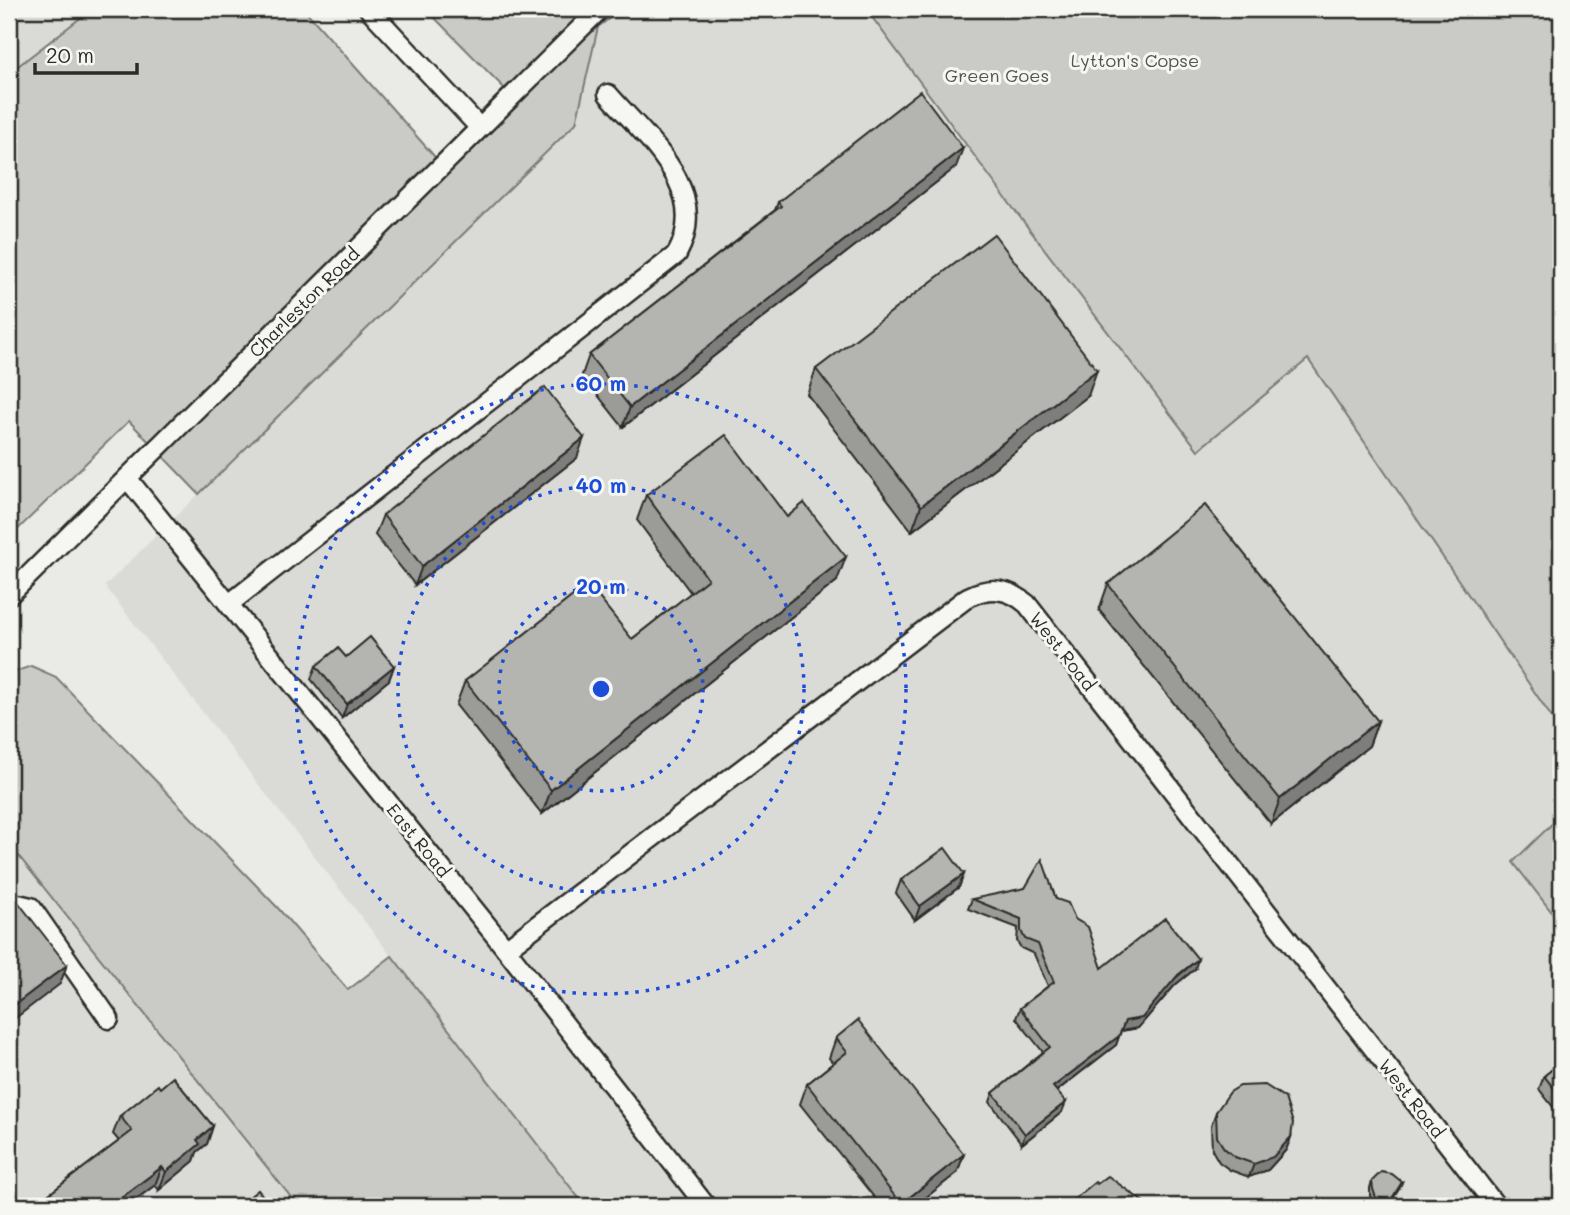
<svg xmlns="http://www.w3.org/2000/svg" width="1570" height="1215" viewBox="0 0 1570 1215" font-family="Mali,sans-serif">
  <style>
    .built { fill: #dadad6 }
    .green { fill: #cacac7; stroke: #7a7a79; stroke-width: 2 }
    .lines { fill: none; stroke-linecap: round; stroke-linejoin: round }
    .lane-casing { stroke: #2b2b2b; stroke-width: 23 }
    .lane { stroke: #f6f6f2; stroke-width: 18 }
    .wall { fill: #9b9b98; stroke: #2b2b2b; stroke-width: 2 }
    .shaded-wall { fill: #7e7e7c; stroke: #2b2b2b; stroke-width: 2 }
    .building { fill: #b4b4b1; stroke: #2b2b2b; stroke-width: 2 }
    .ring { fill: none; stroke: #1d4ed8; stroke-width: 3.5; stroke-dasharray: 3.5 7 }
    .labels { text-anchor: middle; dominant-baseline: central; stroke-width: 6; stroke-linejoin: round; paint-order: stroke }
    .park-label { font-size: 18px; fill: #535352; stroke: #f6f6f2 }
    .street-label { font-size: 18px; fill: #2b2b2b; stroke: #f6f6f2 }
    .centre { fill: #1d4ed8; stroke: #f6f6f2; stroke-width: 3.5 }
    .ring-label { font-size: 21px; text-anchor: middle; font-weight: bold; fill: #1d4ed8; stroke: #f6f6f2; stroke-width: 6; stroke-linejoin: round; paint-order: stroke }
  </style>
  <rect width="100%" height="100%" fill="#eaeae6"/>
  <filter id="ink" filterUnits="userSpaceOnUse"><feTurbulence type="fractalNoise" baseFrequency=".0143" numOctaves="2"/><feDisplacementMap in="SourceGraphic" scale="14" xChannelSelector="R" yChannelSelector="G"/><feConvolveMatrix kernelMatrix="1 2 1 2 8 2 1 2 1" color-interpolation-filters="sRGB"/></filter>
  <g filter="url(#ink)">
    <g class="built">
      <polygon points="9,9 92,9 9,73"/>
      <polygon points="622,9 866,9 1010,204 1198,450 1308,358 1561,731 1561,815 1514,862 1561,924 1561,1206 585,1206 105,586 576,123 598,27"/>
      <polygon points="13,848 298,1206 9,1206 9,852"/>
    </g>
    <g class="green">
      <polygon points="92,9 304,9 442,165 512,96 426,9 622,9 598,27 576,123 199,494 129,421 9,538 9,73"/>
      <polygon points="866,9 1561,9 1561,731 1308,359 1198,450 1010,204"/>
      <polygon points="31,666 56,677 277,907 348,990 392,956 585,1206 298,1206 13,849 9,852 9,674"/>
      <polygon points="1561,815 1561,924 1513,862"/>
    </g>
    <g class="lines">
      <g class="lane-casing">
        <g id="lane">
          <polyline points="369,9 480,128"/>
          <polyline points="127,478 506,949 706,1206"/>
          <polyline points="9,595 600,9"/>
          <path d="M229,604L677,254C712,190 646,138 608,94"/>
          <polyline points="9,902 31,907 109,1019"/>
          <path d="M506,949L968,597C990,586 1008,588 1027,604L1496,1206"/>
        </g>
      </g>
      <use href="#lane" class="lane"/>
    </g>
    <g class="wall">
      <polygon points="956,167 623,427 582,375 589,355 775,210 778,202"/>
      <polygon points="816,369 1088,396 912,531 807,394"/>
      <polygon points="577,458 415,585 375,535 383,515"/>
      <polygon points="646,495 787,517 837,581 542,814 456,705 465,681 632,639 691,593 637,520"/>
      <polygon points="1108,584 1378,721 1369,746 1271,824 1099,610"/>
      <polygon points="346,657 394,666 389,680 342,718 311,679 316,666"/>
      <polygon points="964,874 959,887 915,920 896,893 901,880"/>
      <polygon points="972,899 1056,899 1075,919 1102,968 1195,969 1175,985 1138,1028 1121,1031 1116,1045 1057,1091 1062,1112 1022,1144 990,1102 993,1093 1043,1052 1016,1018 1020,1008 1048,986 1034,954 1021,948 1017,941 1018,928 968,909"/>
      <polygon points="836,1038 964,1154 957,1173 915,1206 881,1206 800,1104 807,1084 833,1063 829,1058"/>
      <polygon points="1561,1062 1561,1117 1539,1089 1544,1076"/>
      <polygon points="160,1088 213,1126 207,1144 197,1152 194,1161 159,1190 155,1185 127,1206 35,1206 36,1204 119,1141 113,1134 120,1116"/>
      <polygon points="1216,1112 1291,1137 1286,1150 1268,1170 1249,1177 1230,1170 1219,1162 1212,1150 1211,1126"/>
      <polygon points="1372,1181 1402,1182 1399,1189 1388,1206 1374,1205 1370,1196 1370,1188"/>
    </g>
    <g class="shaded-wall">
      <polygon points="963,148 956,167 623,427 630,407"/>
      <polygon points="1097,370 1088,396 912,531 921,506"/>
      <polygon points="584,438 577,458 415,585 422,566"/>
      <polygon points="846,557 837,581 542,814 551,790"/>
      <polygon points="394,666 389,680 342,718 347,704"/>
      <polygon points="1378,721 1369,746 1271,824 1280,799"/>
      <polygon points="964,874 959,887 915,920 920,906"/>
      <polygon points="1198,959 1195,969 1175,985 1138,1028 1121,1031 1125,1021"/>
      <polygon points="67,965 60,984 9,1023 9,1009"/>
      <polygon points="1119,1036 1116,1045 1050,1096 1053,1087"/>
      <polygon points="1066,1102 1062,1112 1022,1144 1025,1134"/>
      <polygon points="213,1126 207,1144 197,1152 194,1161 159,1190 166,1172 197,1140"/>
      <polygon points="1291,1137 1286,1150 1268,1170 1249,1177 1254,1164"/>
      <polygon points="964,1154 957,1173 915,1206 900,1206 901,1204"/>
      <polygon points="162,1167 155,1185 127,1206 110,1206"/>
      <polygon points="1402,1182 1399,1189 1388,1206 1374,1205 1376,1198"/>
    </g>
    <g class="building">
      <polygon points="920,91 963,148 630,407 589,355 781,206 778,202"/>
      <polygon points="994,234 1097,370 921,506 816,369"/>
      <polygon points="545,387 584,438 422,566 383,515"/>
      <polygon points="726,435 787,517 804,503 846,557 551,790 465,681 588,584 632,639 708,579 646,495"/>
      <polygon points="1205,505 1378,721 1280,799 1108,584"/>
      <polygon points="370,637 394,666 347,704 316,666 338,648 346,657"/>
      <polygon points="945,848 964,874 920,906 901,880"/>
      <polygon points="1042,859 1056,899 1068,903 1075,919 1088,927 1102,968 1165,918 1198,959 1178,975 1142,1018 1125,1021 1119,1036 1053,1087 1066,1102 1025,1134 993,1093 1050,1047 1020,1008 1054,982 1038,944 1025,939 1021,931 1021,919 972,899 1025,888"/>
      <polygon points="15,898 67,965 9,1009 9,903"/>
      <polygon points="858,1020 964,1154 901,1204 807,1084 847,1052 836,1038"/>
      <polygon points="1561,1062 1561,1097 1544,1076"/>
      <polygon points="173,1077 213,1126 197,1140 200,1144 166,1172 162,1167 110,1206 37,1206 36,1204 132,1131 120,1116 158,1085 160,1088"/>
      <polygon points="1265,1085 1285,1098 1293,1123 1291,1137 1273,1157 1254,1164 1235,1157 1224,1148 1217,1137 1216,1112 1230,1092 1240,1086"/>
      <polygon points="1381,1172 1392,1174 1402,1182 1391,1200 1376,1198 1373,1189 1372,1181"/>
      <polygon points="1108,1176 1149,1206 1066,1206 1095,1182 1097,1184"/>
      <polygon points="258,1190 271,1206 238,1206"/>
    </g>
  </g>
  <g class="ring">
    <circle cx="601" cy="689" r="102"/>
    <circle cx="601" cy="689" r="203"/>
    <circle cx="601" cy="689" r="305"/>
  </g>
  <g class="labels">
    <g class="park-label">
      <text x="1135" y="60">Lytton's Copse</text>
      <text x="997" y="75">Green Goes</text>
    </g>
    <g class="street-label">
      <text transform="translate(304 302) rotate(-45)">Charleston Road</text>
      <text transform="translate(1063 651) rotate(52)">West Road</text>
      <text transform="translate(419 840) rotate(51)">East Road</text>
      <text transform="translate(1412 1098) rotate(52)">West Road</text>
    </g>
  </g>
  <circle cx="601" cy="689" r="10" class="centre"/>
  <g class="ring-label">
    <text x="601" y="391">60 m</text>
    <text x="601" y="493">40 m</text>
    <text x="601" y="594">20 m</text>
  </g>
  <rect width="1570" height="1215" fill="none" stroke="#f6f6f2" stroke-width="35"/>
  <rect x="18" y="18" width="1535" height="1180" fill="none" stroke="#2b2b2b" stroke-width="2.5" filter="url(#ink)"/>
  <path d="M35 63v10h102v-10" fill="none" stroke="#2b2b2b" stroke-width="3.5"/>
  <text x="46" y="63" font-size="21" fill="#2b2b2b" stroke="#f6f6f2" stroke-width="5" paint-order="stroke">20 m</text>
</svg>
